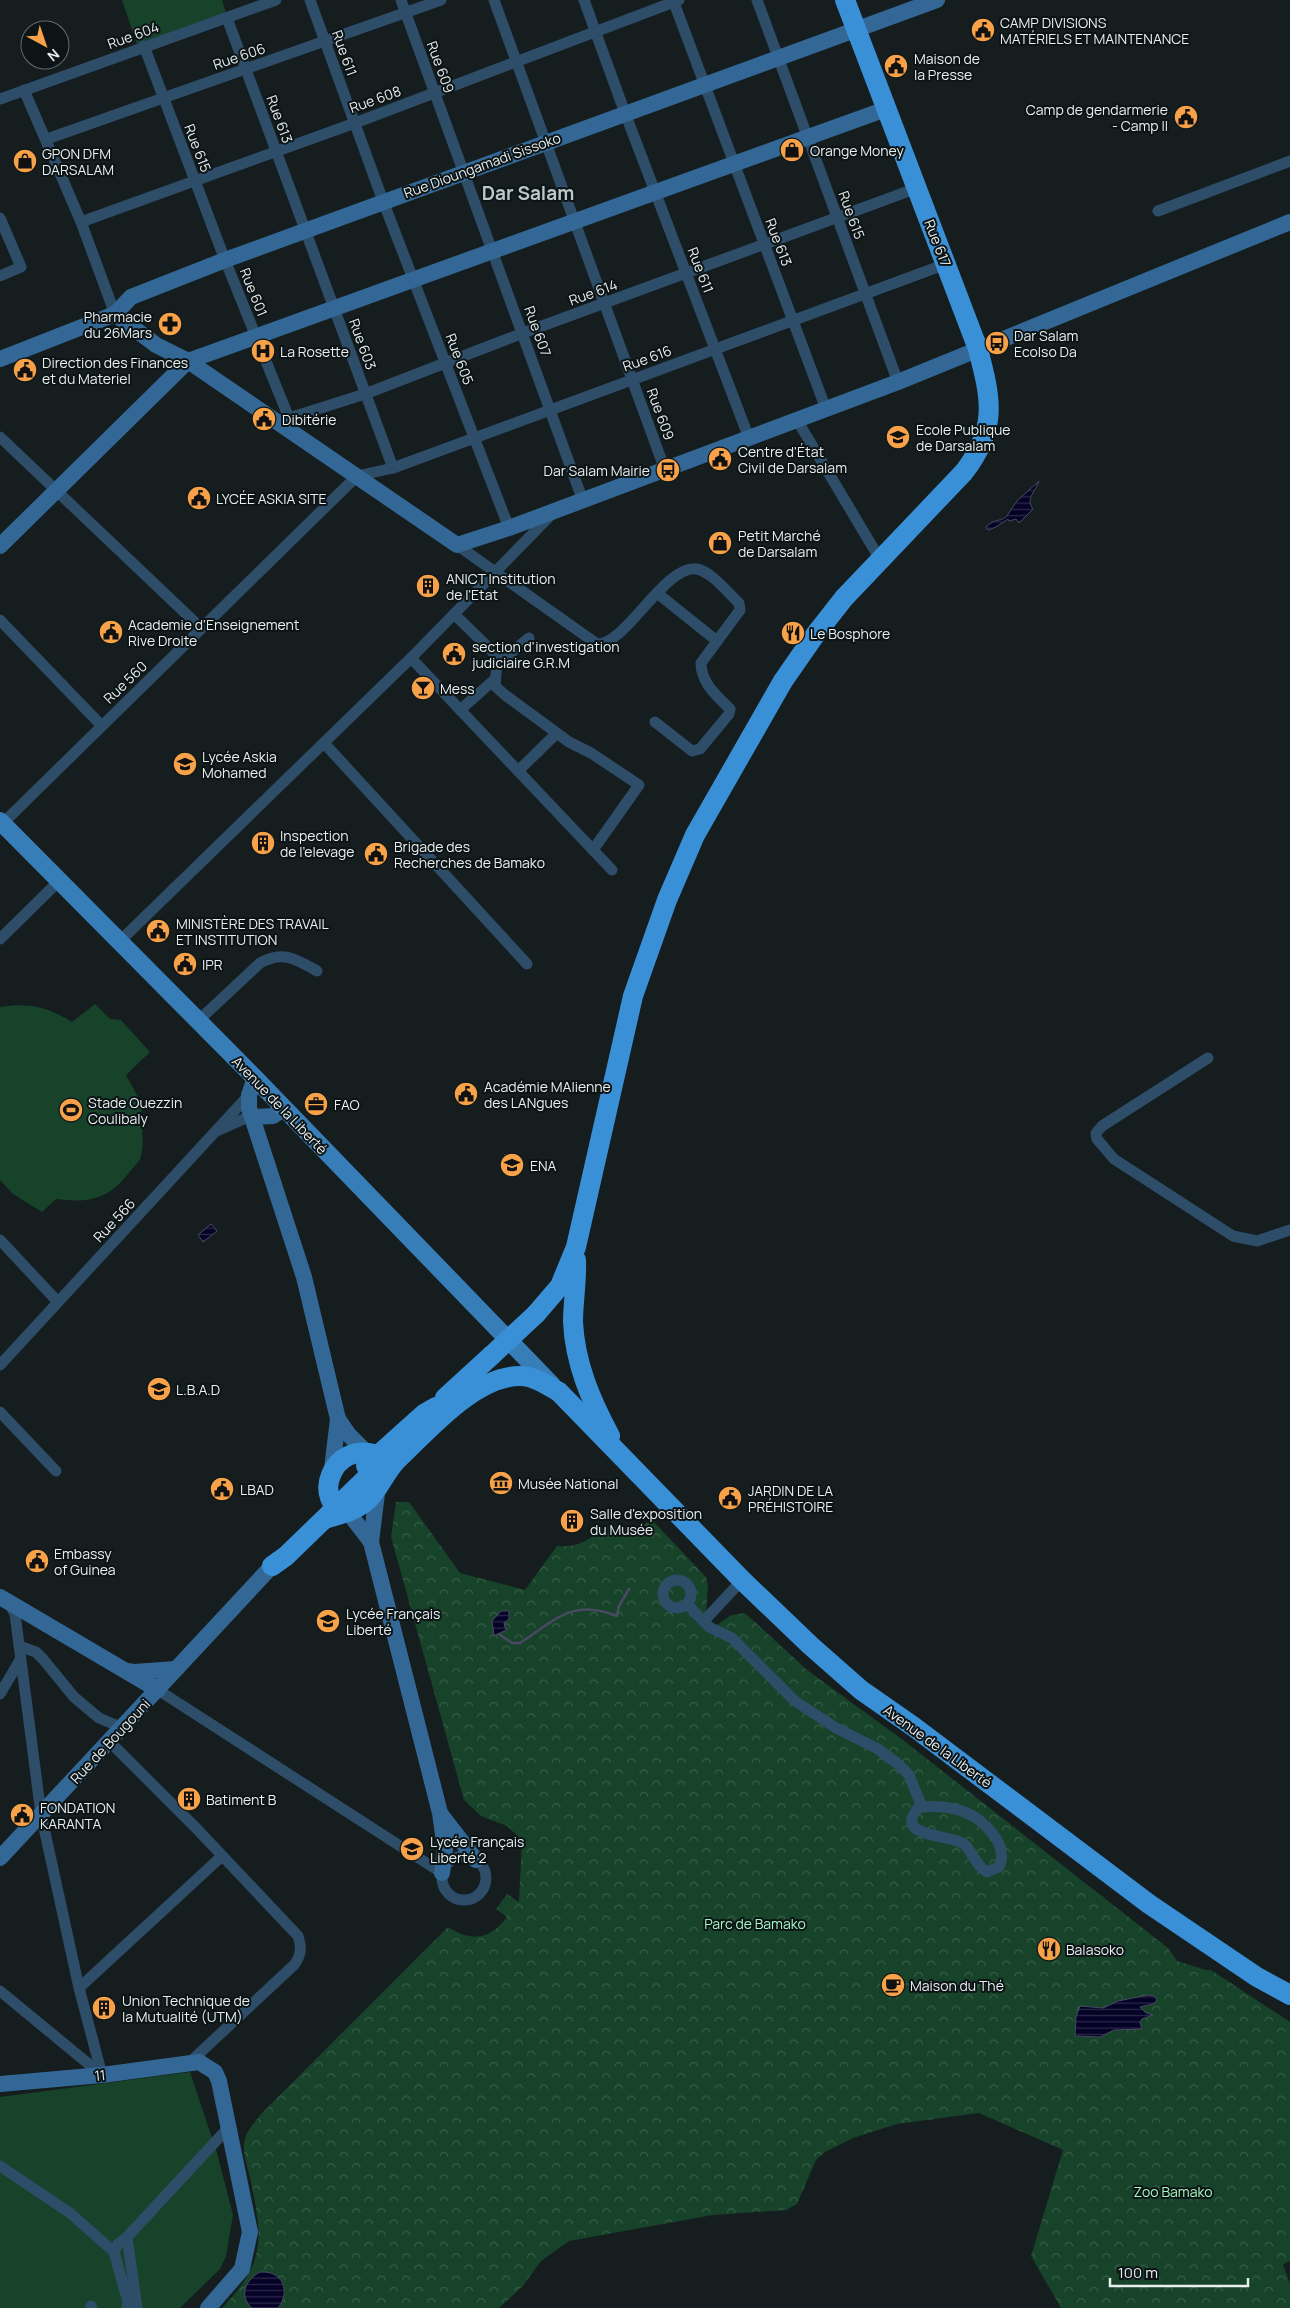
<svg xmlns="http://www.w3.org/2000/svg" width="1290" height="2308" viewBox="0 0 1290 2308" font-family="Manrope,sans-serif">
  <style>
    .park { fill: url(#park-crowns) }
    .garden { fill: #164329 }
    .water { fill: url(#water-rules); stroke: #4a4963 }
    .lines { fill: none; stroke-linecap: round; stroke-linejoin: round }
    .stream { stroke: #4a4963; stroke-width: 2.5 }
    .street { stroke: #2d4d69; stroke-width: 11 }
    .secondary { stroke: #336896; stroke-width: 16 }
    .primary { stroke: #377db8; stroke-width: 18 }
    .highway { stroke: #3990d7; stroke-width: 20 }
    .highway-bridge { stroke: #3990d7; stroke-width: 20 }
    .labels { text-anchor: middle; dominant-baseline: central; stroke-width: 4; stroke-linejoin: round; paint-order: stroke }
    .poi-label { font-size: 14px; fill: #e9eef0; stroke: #0c1416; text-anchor: start }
    .street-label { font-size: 14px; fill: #e9eef0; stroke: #0c1416 }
    .park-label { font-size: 14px; fill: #a6f6c2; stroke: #0c1416 }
    .district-label { font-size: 19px; font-weight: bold; fill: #bdc7ca; stroke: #0c1416 }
  </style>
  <defs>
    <pattern id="park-crowns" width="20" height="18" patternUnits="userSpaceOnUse" patternTransform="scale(1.25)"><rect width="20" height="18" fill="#164329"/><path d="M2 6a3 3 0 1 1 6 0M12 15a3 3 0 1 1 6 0" fill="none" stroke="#385e48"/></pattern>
    <pattern id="water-rules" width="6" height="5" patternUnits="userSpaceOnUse" patternTransform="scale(1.25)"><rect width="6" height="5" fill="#060227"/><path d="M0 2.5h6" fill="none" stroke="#2a2747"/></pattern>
  </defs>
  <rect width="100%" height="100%" fill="#151d1f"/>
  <path class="park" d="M396,1502H409L460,1573L525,1590L557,1546C577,1548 590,1540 605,1526L637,1529L652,1520L706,1577L708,1586L706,1616L716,1626L731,1615L739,1614L744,1613L754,1621L807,1670L903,1740L1168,1948L1177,1961L1206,1970H1211L1290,2022V2261L1283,2264L1290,2284V2308H1061L1031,2256L1063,2150L979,2113L897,2124L853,2138L825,2152L816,2160L797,2204L786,2210L713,2215L569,2241L541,2261L522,2287L499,2308H222C265,2263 263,2241 251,2182C249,2171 243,2156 244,2144C245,2133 254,2123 261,2114L448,1927C471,1942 490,1940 507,1917L496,1909L507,1894L519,1902L522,1840L507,1826L481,1816L464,1800L391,1537Z"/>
  <g class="garden">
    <polygon points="122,0 222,0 227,16 138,47"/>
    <path d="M95,1004L110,1019L121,1020L150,1052L126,1075L144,1108L140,1113C142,1126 145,1145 140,1159C137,1164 132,1169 128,1174C108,1200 87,1203 56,1199L42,1212L13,1194L0,1180V1007C29,1002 48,1007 72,1022Z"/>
    <polygon points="190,2072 217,2153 233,2215 226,2256 220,2269 180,2308 0,2308 0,2097"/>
  </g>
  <g class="water">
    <path d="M1039,481C1036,491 1025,498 1033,509L1019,523L1016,519L1009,521L1008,519C1002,523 996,528 988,530L986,527C995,518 1000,522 1006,517L1017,501Z"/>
    <polygon points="211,1224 217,1231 203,1242 198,1235"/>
    <polygon points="501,1611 509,1611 509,1619 504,1623 505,1628 508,1629 494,1636 492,1621"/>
    <polygon points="1148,1995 1154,1996 1157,2000 1153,2004 1140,2007 1146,2013 1153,2015 1142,2019 1140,2022 1142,2029 1114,2030 1100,2037 1075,2036 1076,2017 1080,2006 1103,2008 1118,2001"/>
    <path d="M260,2272C283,2270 291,2292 278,2308H252C238,2296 246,2279 260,2272Z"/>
  </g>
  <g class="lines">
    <path class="stream" d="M499,1634L512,1643H520C556,1620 572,1598 617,1616L619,1606L629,1589"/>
    <g class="street">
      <polyline points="310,0 383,201 509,528"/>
      <polyline points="401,0 583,501"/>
      <polyline points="494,0 665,470"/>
      <polyline points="584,0 625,113 749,438"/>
      <polyline points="673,0 826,409"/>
      <polyline points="757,0 898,382"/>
      <polyline points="227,18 393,468"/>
      <polyline points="144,46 225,260 289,418"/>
      <polyline points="24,90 81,222 115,314"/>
      <polyline points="0,99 276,0"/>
      <polyline points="47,139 441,0"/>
      <polyline points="1158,211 1290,161"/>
      <polyline points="0,218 21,267 0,276"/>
      <polyline points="81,222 355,123 679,0"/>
      <polyline points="797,420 881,561"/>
      <polyline points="285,427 289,418 365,394 523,333 917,188"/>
      <polyline points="0,437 201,628"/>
      <path d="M457,545L597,644C626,645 665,564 697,569C712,572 728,593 739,603L740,610L701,663C701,683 717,696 730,709L729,714L700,749L692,751L655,722"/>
      <polyline points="657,593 717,641"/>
      <polyline points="454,614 493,652 497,664 495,686 505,695 569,742 591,753 639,785 593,850"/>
      <polyline points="0,620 101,725"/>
      <polyline points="411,658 612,870"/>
      <polyline points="497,664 529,638"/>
      <polyline points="460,710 494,680"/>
      <polyline points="324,743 527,964"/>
      <polyline points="518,771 557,733"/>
      <polyline points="0,826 357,476 393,468 946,264"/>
      <polyline points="0,939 60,880"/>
      <polyline points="119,942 411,658 551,515"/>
      <path d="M198,1021L260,963C283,950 296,959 317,971"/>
      <polyline points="1208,1058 1102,1126 1096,1133 1097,1139 1114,1159 1233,1236 1257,1241 1290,1230"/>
      <polyline points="219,1130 246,1118 253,1117"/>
      <polyline points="0,1240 58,1302"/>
      <polyline points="0,1365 249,1095"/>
      <polyline points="0,1412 56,1471"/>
      <circle cx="677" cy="1594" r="14"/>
      <polyline points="9,1603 15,1614 41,1814 79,1988 102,2075"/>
      <path d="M687,1604L709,1627L732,1638L795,1701L836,1728L878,1749L898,1764L909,1775L922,1807C935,1806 949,1807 962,1811C982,1818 1010,1844 999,1867L987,1872C976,1866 973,1853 965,1845C952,1833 888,1839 921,1805"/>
      <polyline points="704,1621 742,1580"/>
      <polyline points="19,1646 36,1652 43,1659 74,1697 99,1718 123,1728"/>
      <polyline points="158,1690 442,1873"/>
      <polyline points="0,1694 20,1660"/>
      <path d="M110,1742L197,1829L298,1936C302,1948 301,1956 294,1965L189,2063"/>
      <circle cx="464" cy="1878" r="22"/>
      <polyline points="79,1988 222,1856"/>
      <polyline points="0,1991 102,2075"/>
      <polyline points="0,2166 70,2213 114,2252"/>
      <polyline points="127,2237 137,2308"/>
      <polyline points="91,2306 92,2308"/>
      <polyline points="127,2308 128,2302 114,2252 118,2244 127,2237 229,2127"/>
    </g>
    <g class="secondary">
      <polyline points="115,314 156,345 188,361 457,545 509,528 898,382 1290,222"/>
      <polyline points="115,314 131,297 225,260 937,0"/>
      <polyline points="0,359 115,314"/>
      <polyline points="0,546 188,361 886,109"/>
      <polyline points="255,1078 249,1095 249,1108 304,1277 338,1419 332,1469"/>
      <polyline points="253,1117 273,1116 283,1109"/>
      <polyline points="338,1419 349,1435 366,1452"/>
      <polyline points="348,1512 371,1542 440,1813 445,1849 442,1873"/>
      <polyline points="371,1542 378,1485"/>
      <polyline points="0,1597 158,1690"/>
      <polyline points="127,1671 134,1672 176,1669"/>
      <polyline points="442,1816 476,1860"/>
      <polyline points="0,1858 272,1566"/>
      <polyline points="0,2084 102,2075 199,2062 215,2072 219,2081 250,2232 242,2269 208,2308"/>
    </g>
    <polyline class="primary" points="0,821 255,1078 552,1385"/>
    <g class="highway">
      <path d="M576,1260C577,1281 573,1302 573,1322C575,1364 591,1400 610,1436"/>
      <path d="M536,1314L560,1286L576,1247L633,996L667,900L695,835L783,681L815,635L844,598L964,472C998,428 991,399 978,349L845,0"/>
      <polyline points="445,1398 492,1355"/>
      <polyline points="366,1466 424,1414 436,1407"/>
      <path d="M348,1512C310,1505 331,1439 377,1455"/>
      <path d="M325,1519C340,1514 356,1511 368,1500C379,1489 385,1473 396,1461C427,1432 474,1376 520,1376C534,1376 547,1385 559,1392L742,1580L811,1646L861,1690L914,1727L1149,1904L1257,1977L1290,1995"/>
      <polyline points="272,1566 286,1556 384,1461"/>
    </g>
    <polyline class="highway-bridge" points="492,1355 536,1314"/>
  </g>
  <defs>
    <g id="civic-disc" transform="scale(1.25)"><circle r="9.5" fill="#f7a149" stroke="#0c1416"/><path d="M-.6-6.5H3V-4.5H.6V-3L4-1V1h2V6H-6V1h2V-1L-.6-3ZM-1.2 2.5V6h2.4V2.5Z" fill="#111"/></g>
    <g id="shop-disc" transform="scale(1.25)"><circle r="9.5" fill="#f7a149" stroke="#0c1416"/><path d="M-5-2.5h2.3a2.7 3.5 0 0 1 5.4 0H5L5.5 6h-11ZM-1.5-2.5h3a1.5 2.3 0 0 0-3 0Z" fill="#111"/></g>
    <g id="pharmacy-disc" transform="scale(1.25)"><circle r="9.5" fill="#f7a149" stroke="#0c1416"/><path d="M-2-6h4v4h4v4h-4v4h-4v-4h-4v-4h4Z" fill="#111"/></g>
    <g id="bus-disc" transform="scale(1.25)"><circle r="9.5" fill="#f7a149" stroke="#0c1416"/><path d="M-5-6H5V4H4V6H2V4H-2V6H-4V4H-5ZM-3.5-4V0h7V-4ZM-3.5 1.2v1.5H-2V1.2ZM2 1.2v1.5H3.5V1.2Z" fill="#111"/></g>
    <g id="hospital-disc" transform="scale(1.25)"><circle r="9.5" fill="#f7a149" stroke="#0c1416"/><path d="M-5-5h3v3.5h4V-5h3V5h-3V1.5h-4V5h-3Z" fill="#111"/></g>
    <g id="school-disc" transform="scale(1.25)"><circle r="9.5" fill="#f7a149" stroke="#0c1416"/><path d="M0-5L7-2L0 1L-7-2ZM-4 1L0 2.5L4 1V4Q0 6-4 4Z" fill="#111"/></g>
    <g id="building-disc" transform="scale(1.25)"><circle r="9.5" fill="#f7a149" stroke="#0c1416"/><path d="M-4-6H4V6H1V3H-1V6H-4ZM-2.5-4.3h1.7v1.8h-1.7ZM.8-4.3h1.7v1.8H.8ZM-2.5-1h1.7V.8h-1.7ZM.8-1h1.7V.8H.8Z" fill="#111"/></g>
    <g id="restaurant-disc" transform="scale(1.25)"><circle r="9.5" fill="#f7a149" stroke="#0c1416"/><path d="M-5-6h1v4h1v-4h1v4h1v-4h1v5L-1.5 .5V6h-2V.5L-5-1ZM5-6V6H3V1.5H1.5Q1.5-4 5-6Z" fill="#111"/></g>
    <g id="bar-disc" transform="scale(1.25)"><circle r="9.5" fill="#f7a149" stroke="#0c1416"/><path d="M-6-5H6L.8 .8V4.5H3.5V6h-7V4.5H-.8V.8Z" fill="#111"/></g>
    <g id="office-disc" transform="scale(1.25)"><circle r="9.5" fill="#f7a149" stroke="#0c1416"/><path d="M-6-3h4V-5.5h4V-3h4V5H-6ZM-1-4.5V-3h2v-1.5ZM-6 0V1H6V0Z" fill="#111"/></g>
    <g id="stadium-disc" transform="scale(1.25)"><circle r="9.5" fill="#f7a149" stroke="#0c1416"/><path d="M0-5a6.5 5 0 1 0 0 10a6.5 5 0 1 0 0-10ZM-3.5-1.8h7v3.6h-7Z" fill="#111"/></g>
    <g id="museum-disc" transform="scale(1.25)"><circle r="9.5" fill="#f7a149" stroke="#0c1416"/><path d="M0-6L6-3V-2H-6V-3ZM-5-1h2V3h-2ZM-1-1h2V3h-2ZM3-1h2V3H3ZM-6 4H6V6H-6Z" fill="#111"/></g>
    <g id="university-disc" transform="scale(1.25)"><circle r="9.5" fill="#f7a149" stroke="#0c1416"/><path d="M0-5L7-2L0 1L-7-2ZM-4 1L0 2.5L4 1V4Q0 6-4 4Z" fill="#111"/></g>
    <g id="cafe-disc" transform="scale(1.25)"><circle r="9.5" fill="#f7a149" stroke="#0c1416"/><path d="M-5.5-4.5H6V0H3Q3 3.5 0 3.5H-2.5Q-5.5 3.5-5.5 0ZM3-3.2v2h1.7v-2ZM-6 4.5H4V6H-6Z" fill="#111"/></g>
  </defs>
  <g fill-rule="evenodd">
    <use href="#civic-disc" x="983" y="30"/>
    <use href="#civic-disc" x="896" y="66"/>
    <use href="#civic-disc" x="1186" y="117"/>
    <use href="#shop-disc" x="792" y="150"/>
    <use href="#shop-disc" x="25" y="161"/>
    <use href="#pharmacy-disc" x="170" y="324"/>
    <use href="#bus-disc" x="997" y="343"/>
    <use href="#hospital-disc" x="263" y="351"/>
    <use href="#civic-disc" x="25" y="370"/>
    <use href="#civic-disc" x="264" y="419"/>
    <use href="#school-disc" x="898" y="437"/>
    <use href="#civic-disc" x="720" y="459"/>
    <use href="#bus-disc" x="668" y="470"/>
    <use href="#civic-disc" x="199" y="498"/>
    <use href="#shop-disc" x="720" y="543"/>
    <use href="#building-disc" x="428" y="586"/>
    <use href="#civic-disc" x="111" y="632"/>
    <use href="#restaurant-disc" x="793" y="633"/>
    <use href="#civic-disc" x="454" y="654"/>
    <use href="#bar-disc" x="423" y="688"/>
    <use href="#school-disc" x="185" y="764"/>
    <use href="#building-disc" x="263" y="843"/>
    <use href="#civic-disc" x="376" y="854"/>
    <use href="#civic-disc" x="158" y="931"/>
    <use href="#civic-disc" x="185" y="964"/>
    <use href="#civic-disc" x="466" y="1094"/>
    <use href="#office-disc" x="316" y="1104"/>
    <use href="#stadium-disc" x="71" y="1110"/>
    <use href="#school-disc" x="512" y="1165"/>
    <use href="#school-disc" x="159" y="1389"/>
    <use href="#museum-disc" x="501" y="1483"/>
    <use href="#civic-disc" x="222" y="1489"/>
    <use href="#civic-disc" x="730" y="1498"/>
    <use href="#building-disc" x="572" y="1521"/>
    <use href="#civic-disc" x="37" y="1561"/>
    <use href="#university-disc" x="328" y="1621"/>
    <use href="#building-disc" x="189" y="1799"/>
    <use href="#civic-disc" x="22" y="1815"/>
    <use href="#school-disc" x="412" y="1849"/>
    <use href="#restaurant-disc" x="1049" y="1949"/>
    <use href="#cafe-disc" x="893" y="1985"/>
    <use href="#building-disc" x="104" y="2008"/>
  </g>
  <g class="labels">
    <g class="poi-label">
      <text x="1000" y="22">CAMP DIVISIONS<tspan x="1000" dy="16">MATÉRIELS ET MAINTENANCE</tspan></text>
      <text x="914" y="58">Maison de<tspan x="914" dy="16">la Presse</tspan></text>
      <text x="1168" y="109" text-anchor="end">Camp de gendarmerie<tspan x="1168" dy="16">- Camp II</tspan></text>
      <text x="810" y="150">Orange Money</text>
      <text x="42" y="153">GPON DFM<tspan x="42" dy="16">DARSALAM</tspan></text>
      <text x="152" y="316" text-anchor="end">Pharmacie<tspan x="152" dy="16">du 26Mars</tspan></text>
      <text x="1014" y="335">Dar Salam<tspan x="1014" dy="16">Ecolso Da</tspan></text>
      <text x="280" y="351">La Rosette</text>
      <text x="42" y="362">Direction des Finances<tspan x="42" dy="16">et du Materiel</tspan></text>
      <text x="282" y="419">Dibitérie</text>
      <text x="916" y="429">Ecole Publique<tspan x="916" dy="16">de Darsalam</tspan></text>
      <text x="738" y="451">Centre d'État<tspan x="738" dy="16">Civil de Darsalam</tspan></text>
      <text x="650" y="470" text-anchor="end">Dar Salam Mairie</text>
      <text x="216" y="498">LYCÉE ASKIA SITE</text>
      <text x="738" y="535">Petit Marché<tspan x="738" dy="16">de Darsalam</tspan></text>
      <text x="446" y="578">ANICT Institution<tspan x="446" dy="16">de l'Etat</tspan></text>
      <text x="128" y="624">Academie d'Enseignement<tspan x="128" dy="16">Rive Droite</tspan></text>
      <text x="810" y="633">Le Bosphore</text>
      <text x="472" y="646">section d'investigation<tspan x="472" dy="16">judiciaire G.R.M</tspan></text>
      <text x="440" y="688">Mess</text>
      <text x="202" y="756">Lycée Askia<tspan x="202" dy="16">Mohamed</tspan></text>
      <text x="280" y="835">Inspection<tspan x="280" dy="16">de l'elevage</tspan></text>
      <text x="394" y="846">Brigade des<tspan x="394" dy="16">Recherches de Bamako</tspan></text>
      <text x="176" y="923">MINISTÈRE DES TRAVAIL<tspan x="176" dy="16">ET INSTITUTION</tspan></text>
      <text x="202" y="964">IPR</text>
      <text x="484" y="1086">Académie MAlienne<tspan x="484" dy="16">des LANgues</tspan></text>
      <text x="88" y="1102">Stade Ouezzin<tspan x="88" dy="16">Coulibaly</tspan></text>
      <text x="334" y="1104">FAO</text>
      <text x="530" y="1165">ENA</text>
      <text x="176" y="1389">L.B.A.D</text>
      <text x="518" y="1483">Musée National</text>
      <text x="240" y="1489">LBAD</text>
      <text x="748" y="1490">JARDIN DE LA<tspan x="748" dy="16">PRÉHISTOIRE</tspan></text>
      <text x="590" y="1513">Salle d'exposition<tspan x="590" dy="16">du Musée</tspan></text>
      <text x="54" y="1553">Embassy<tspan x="54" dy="16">of Guinea</tspan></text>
      <text x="346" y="1613">Lycée Français<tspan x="346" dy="16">Liberté</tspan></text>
      <text x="206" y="1799">Batiment B</text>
      <text x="40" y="1807">FONDATION<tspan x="40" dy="16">KARANTA</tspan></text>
      <text x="430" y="1841">Lycée Français<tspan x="430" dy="16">Liberté 2</tspan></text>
      <text x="1066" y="1949">Balasoko</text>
      <text x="910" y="1985">Maison du Thé</text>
      <text x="122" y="2000">Union Technique de<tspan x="122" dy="16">la Mutualité (UTM)</tspan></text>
    </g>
    <g class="street-label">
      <text transform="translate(133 35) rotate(-20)">Rue 604</text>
      <text transform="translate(345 53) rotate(70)">Rue 611</text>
      <text transform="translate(239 56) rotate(-19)">Rue 606</text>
      <text transform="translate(441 67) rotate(70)">Rue 609</text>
      <text transform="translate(375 99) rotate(-20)">Rue 608</text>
      <text transform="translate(280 119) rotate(70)">Rue 613</text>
      <text transform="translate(198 148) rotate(69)">Rue 615</text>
      <text transform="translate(482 165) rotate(-20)">Rue Dioungamadi Sissoko</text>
      <text transform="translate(852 215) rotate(70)">Rue 615</text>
      <text transform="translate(779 242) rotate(69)">Rue 613</text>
      <text transform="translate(938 243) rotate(69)">Rue 617</text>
      <text transform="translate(701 270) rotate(69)">Rue 611</text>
      <text transform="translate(254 292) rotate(68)">Rue 601</text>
      <text transform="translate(593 292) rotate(-20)">Rue 614</text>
      <text transform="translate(538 331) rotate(70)">Rue 607</text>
      <text transform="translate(363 344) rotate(70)">Rue 603</text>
      <text transform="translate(647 358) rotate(-20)">Rue 616</text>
      <text transform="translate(460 359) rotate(69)">Rue 605</text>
      <text transform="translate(661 414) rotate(70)">Rue 609</text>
      <text transform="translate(125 682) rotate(-44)">Rue 560</text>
      <text transform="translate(280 1105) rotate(46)">Avenue de la Liberté</text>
      <text transform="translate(114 1220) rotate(-47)">Rue 566</text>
      <text transform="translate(110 1741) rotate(-47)">Rue de Bougouni</text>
      <text transform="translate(938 1746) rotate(36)">Avenue de la Liberté</text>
      <text transform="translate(100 2075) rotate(-6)">11</text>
    </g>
    <g class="park-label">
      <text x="755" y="1923">Parc de Bamako</text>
      <text x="1173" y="2191">Zoo Bamako</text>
    </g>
    <g class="district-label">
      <text x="528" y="193">Dar Salam</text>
    </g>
  </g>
  <g transform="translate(45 45) rotate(140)"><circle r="24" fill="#0c1416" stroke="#646b6d"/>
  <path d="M0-4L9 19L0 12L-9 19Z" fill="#f7a149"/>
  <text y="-8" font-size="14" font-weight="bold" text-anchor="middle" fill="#e9eef0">N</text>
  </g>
  <path d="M1110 2278v8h138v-8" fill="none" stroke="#e9eef0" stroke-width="2.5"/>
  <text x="1118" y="2278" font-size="15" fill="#e9eef0" stroke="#0c1416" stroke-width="4" paint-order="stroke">100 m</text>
</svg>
